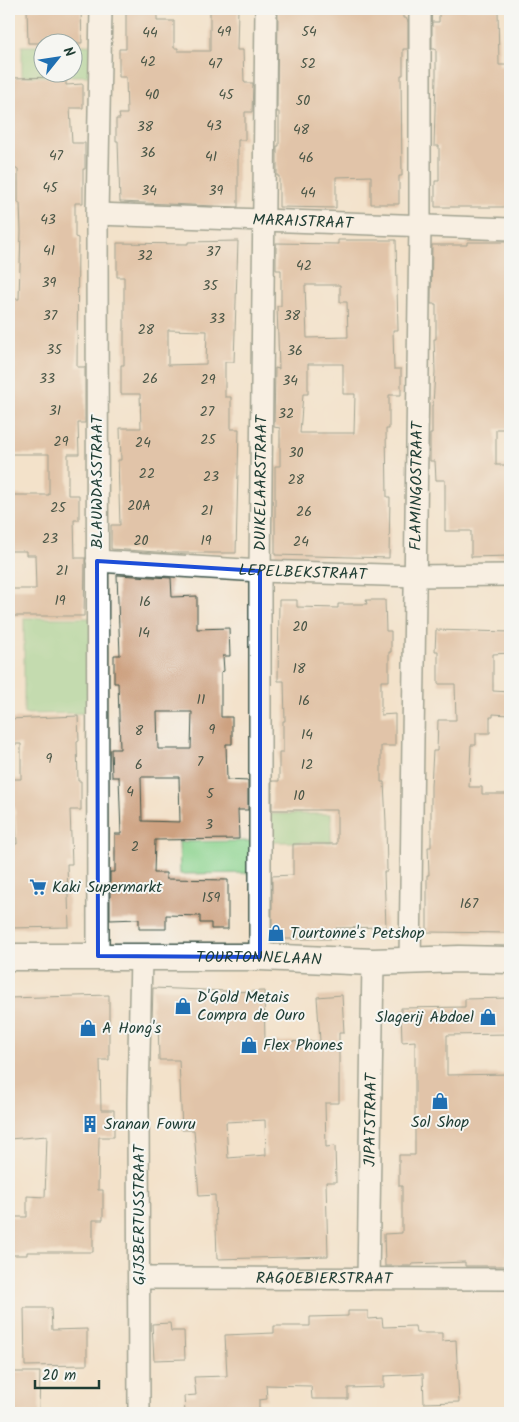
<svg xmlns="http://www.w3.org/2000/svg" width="519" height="1422" viewBox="0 0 519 1422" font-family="Kalam,sans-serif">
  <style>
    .green { fill: #8cd38e; stroke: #568861 }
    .building { fill: #cda180; fill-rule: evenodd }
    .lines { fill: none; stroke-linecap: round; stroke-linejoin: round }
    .minor-casing { stroke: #3f564b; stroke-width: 24 }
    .tertiary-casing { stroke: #3f564b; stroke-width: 29 }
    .minor { stroke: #fff; stroke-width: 21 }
    .tertiary { stroke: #fff; stroke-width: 26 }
    .marked { fill: none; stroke: #1d4ed8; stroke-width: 4; stroke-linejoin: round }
    .labels { text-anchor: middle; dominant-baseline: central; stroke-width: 4; stroke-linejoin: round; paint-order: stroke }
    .number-label { font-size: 14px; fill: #4a5647 }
    .street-label { font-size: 16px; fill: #1f3d34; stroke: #f6f6f2 }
    .poi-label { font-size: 16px; fill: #1f3d34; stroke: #f6f6f2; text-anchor: start }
  </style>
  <rect width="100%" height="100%" fill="#f6f6f2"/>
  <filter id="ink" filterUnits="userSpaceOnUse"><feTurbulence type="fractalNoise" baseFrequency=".02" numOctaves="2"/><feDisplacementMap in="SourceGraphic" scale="10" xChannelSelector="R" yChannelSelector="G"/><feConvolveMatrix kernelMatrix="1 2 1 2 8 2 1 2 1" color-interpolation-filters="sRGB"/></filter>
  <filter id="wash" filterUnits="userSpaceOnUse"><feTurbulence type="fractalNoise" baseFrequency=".0096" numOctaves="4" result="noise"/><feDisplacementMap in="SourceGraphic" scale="20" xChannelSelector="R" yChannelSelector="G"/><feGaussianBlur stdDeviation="1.12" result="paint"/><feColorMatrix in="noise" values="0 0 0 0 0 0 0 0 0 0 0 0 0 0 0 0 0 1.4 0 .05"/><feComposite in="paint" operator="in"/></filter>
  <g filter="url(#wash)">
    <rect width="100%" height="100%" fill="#f3e2cb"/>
    <g class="green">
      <polygon points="73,45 99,45 100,76 22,76 22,46 42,46 42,72 72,72"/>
      <polygon points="24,618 94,618 95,713 24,714"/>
      <rect x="270" y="814" width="61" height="28"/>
      <polygon points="251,841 252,873 180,874 179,842"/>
    </g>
    <g id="blocks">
      <g class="building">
        <polygon points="27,9 81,9 82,43 28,43"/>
        <polygon points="126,9 157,9 157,21 174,21 174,48 178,48 178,51 210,51 210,9 238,9 237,50 243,50 244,81 245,83 253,83 252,112 245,112 245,140 238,140 238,207 120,202 118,141 116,141 116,119 120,119 119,114 127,114 126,77 119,77 119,49 126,49"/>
        <polygon points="278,9 403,9 403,18 406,18 408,22 408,49 403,49 403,75 401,75 402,176 399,176 399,204 371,204 371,176 336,177 336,208 279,207 279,176 277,176 277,146 279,146 279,112 277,112"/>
        <polygon points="439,9 498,9 499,65 510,65 510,207 435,207 435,181 439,181 439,146 434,146 436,76 436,49 432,49 432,22 439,22"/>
        <polygon points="66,77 66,85 83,84 83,108 70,108 72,143 85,143 85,169 83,169 83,203 75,203 75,237 78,238 77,367 85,367 85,423 78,423 79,454 68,454 68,495 79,495 79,520 74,520 75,558 85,558 84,616 9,616 9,589 36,589 35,555 26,555 26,551 9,551 9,495 49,495 49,454 9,454 9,299 19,299 21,231 20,203 18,203 18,169 9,169 9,78"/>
        <path d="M338,240H396L398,330H393L394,369H401V395H389V429H386L387,497H390L389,558L275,555V466H280V428L274,427L275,368L279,369L277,306H281V270H276V243L338,244ZM305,285H340V302H347L348,337L307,338ZM308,364H343V394H355L354,433H300L303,394H308Z"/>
        <path d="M238,241L234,362H225V397H231V429H239L236,553H172L111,549V525H120L118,460H121L120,428H141L140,394H121V365H124V277H117V243L188,244V242ZM168,330L207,331L206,364L168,365Z"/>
        <polygon points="467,242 510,242 510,429 496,429 496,465 510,465 510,556 471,557 471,531 445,531 445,480 436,480 435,461 430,461 430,434 432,434 432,405 433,405 435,372 434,339 436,339 436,304 431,304 432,245 467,245"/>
        <path d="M117,575L171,578L172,597L197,596V629L229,628L230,656H223L224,671L221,672V717H232V744H226L227,780L248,781V810H238L239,839L155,840L154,873H166V879L228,880V929H211V923H200V916L166,915V929H139V919L110,920V872H115V834H121L119,777H112L111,749H120L118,683H114V655H120ZM157,712H192L191,749H158ZM141,777H179L180,822L142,821Z"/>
        <polygon points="279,600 297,600 297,607 338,608 338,604 367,604 366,600 385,600 386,631 391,631 391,652 389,652 389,681 381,681 381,715 395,714 395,746 381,746 381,782 384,782 386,822 387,872 384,872 386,927 336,928 336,939 272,939 272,876 293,875 293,844 337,844 337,810 272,810 272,781 279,781 279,752 283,752 283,721 285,721 284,681 278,681"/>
        <polygon points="436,630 510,632 510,653 493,654 493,691 510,692 510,715 493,714 493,717 490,717 490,733 476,733 476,745 471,745 469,787 482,787 482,794 510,794 510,933 427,932 427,875 429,875 428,847 431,847 431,786 433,751 437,751 438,720 456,720 455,684 438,684 438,651 435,651"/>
        <polygon points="78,716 79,741 77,742 78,781 81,781 81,810 70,810 72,864 67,864 69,927 9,928 9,844 17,844 15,807 9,807 9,779 21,779 21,744 9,744 9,719"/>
        <path d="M153,988L227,991V992L264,991L265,1042L320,1041L317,997L342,995L344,1033H339V1103H325L326,1147L335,1146L336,1182H326L328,1256L217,1259L215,1195L199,1196L194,1130H182L179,1060H159L158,1021H152ZM265,1120L266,1155L228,1158L226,1122Z"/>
        <polygon points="109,995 109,1060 100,1060 101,1110 114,1110 114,1137 99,1137 98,1190 103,1190 103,1220 93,1220 93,1252 27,1252 27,1255 9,1255 9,1217 27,1217 27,1196 45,1197 47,1136 9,1139 9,998"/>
        <polygon points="510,998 510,1034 447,1035 447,1075 510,1074 510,1252 506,1252 506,1266 465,1266 465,1262 412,1264 412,1266 385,1266 384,1234 402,1233 402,1186 399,1186 399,1155 415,1155 415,1041 402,1042 401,1008 465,1007 465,999"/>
        <polygon points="24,1308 51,1308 52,1330 87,1329 87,1365 25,1366"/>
        <polygon points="348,1311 368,1311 368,1319 382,1318 383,1327 415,1326 416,1333 442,1333 442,1341 456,1340 459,1402 424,1403 423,1374 384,1376 384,1387 348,1388 348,1399 312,1399 311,1386 266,1385 267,1399 259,1400 259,1413 185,1413 184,1396 196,1395 194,1377 227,1376 225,1335 274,1333 274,1326 310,1326 310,1317 348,1316"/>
        <polygon points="170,1323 171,1331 184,1331 185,1359 154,1360 152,1324"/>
        <polygon points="9,1372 40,1372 39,1413 9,1413"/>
      </g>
    </g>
  </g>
  <g filter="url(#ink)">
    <use href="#blocks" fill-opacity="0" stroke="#3f564b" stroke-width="1"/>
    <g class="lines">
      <g class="minor-casing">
        <g id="minor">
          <path id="s1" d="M97,214L510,229"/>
          <path id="s2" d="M97,561L260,571L415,576L510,575"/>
          <polyline points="98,956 97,214 101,9"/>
          <path id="s3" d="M260,957V571L266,9"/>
          <path id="s4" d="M410,962L420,224V9"/>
          <path id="s5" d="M139,1278L510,1279"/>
          <path id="s6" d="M368,1279L373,962"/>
          <polyline points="139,1413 138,1103 141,957"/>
        </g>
      </g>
      <g class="tertiary-casing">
        <g id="tertiary">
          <path id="s7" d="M9,957H260L373,962L459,959L510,960"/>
        </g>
      </g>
      <use href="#minor" class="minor"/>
      <use href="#tertiary" class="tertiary"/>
    </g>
  </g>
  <path d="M0 0H519V1422H0ZM97,561L260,571V957L98,956Z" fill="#f3e2cb" fill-opacity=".55" fill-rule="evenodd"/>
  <path class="marked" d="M97,561L260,571V957L98,956Z"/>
  <defs>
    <g id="supermarket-bare" transform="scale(1.35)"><path d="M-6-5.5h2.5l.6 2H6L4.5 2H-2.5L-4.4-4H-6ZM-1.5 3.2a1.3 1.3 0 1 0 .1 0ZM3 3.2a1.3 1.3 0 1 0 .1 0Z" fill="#1f6fb2" stroke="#f6f6f2" stroke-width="2.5" paint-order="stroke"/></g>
    <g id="shop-bare" transform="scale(1.35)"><path d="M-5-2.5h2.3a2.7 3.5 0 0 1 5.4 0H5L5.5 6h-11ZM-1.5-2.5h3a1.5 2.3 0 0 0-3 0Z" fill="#1f6fb2" stroke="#f6f6f2" stroke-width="2.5" paint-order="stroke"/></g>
    <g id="building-bare" transform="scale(1.35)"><path d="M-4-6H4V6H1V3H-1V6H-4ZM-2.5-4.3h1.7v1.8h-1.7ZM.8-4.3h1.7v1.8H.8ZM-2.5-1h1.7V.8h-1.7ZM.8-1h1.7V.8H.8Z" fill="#1f6fb2" stroke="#f6f6f2" stroke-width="2.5" paint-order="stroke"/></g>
  </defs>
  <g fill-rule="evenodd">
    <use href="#supermarket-bare" x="38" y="887"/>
    <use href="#shop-bare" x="276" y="933"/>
    <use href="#shop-bare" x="183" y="1006"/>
    <use href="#shop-bare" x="488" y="1017"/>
    <use href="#shop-bare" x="88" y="1028"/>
    <use href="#shop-bare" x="249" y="1045"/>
    <use href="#shop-bare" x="440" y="1101"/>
    <use href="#building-bare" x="90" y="1124"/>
  </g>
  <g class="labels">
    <g class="number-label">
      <text x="224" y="32">49</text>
      <text x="309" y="32">54</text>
      <text x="150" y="33">44</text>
      <text x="148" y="62">42</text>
      <text x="215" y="64">47</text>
      <text x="308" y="64">52</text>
      <text x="152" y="95">40</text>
      <text x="226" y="95">45</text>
      <text x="303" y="101">50</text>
      <text x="214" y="126">43</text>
      <text x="145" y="127">38</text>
      <text x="301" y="130">48</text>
      <text x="148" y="153">36</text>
      <text x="56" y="156">47</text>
      <text x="211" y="157">41</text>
      <text x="306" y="158">46</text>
      <text x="50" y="188">45</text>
      <text x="149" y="191">34</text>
      <text x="216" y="191">39</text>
      <text x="308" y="193">44</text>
      <text x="48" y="220">43</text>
      <text x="49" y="251">41</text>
      <text x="213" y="252">37</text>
      <text x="145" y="256">32</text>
      <text x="304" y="266">42</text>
      <text x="49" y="283">39</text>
      <text x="210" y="286">35</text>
      <text x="50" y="316">37</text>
      <text x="292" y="316">38</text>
      <text x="217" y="319">33</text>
      <text x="146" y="330">28</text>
      <text x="54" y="350">35</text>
      <text x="295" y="351">36</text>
      <text x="47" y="379">33</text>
      <text x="150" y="379">26</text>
      <text x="208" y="380">29</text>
      <text x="290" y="381">34</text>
      <text x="55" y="411">31</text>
      <text x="207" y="412">27</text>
      <text x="286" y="414">32</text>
      <text x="208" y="440">25</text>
      <text x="61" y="442">29</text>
      <text x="143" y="443">24</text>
      <text x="296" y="453">30</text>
      <text x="147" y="474">22</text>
      <text x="211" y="477">23</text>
      <text x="296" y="480">28</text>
      <text x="139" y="506">20A</text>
      <text x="58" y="508">25</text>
      <text x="207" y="511">21</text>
      <text x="304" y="512">26</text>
      <text x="50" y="539">23</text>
      <text x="141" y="541">20</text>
      <text x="206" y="541">19</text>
      <text x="301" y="542">24</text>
      <text x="62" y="571">21</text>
      <text x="60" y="601">19</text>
      <text x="145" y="602">16</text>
      <text x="300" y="627">20</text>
      <text x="144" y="633">14</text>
      <text x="299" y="669">18</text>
      <text x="201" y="700">11</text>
      <text x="304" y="701">16</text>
      <text x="212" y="730">9</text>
      <text x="139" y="731">8</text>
      <text x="307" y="735">14</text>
      <text x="49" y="759">9</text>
      <text x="200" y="762">7</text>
      <text x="139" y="765">6</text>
      <text x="307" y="765">12</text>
      <text x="130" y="792">4</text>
      <text x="210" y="794">5</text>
      <text x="299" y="796">10</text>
      <text x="209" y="825">3</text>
      <text x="135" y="847">2</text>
      <text x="211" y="898">159</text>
      <text x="469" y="904">167</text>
    </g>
    <g class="street-label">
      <text stroke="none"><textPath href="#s1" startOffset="206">MARAISTRAAT</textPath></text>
      <text transform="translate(97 482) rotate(-90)">BLAUWDASSTRAAT</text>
      <text stroke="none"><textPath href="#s3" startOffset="474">DUIKELAARSTRAAT</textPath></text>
      <text stroke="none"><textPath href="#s4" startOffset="476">FLAMINGOSTRAAT</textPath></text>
      <text stroke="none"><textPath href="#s2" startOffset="206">LEPELBEKSTRAAT</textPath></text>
      <text stroke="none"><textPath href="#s7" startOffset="250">TOURTONNELAAN</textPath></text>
      <text stroke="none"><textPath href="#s6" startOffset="159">JIPATSTRAAT</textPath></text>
      <text transform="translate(139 1215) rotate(-90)">GIJSBERTUSSTRAAT</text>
      <text stroke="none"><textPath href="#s5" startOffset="185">RAGOEBIERSTRAAT</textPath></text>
    </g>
    <g class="poi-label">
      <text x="52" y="887">Kaki Supermarkt</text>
      <text x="290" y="933">Tourtonne's Petshop</text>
      <text x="197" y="997">D'Gold Metais<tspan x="197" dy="18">Compra de Ouro</tspan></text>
      <text x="474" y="1017" text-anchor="end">Slagerij Abdoel</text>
      <text x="102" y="1028">A Hong's</text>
      <text x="263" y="1045">Flex Phones</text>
      <text x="440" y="1122" text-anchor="middle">Sol Shop</text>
      <text x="104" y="1124">Sranan Fowru</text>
    </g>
  </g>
  <rect width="519" height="1422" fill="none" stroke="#f6f6f2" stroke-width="30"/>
  <g transform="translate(58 58) rotate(60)"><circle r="24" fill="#f6f6f2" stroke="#a0aca6"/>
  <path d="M0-4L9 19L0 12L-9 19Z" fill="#1f6fb2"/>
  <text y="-8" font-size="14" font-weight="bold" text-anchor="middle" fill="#1f3d34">N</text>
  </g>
  <path d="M35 1380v8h64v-8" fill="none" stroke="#1f3d34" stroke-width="2.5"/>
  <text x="42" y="1380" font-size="15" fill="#1f3d34" stroke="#f6f6f2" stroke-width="4" paint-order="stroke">20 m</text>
</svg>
